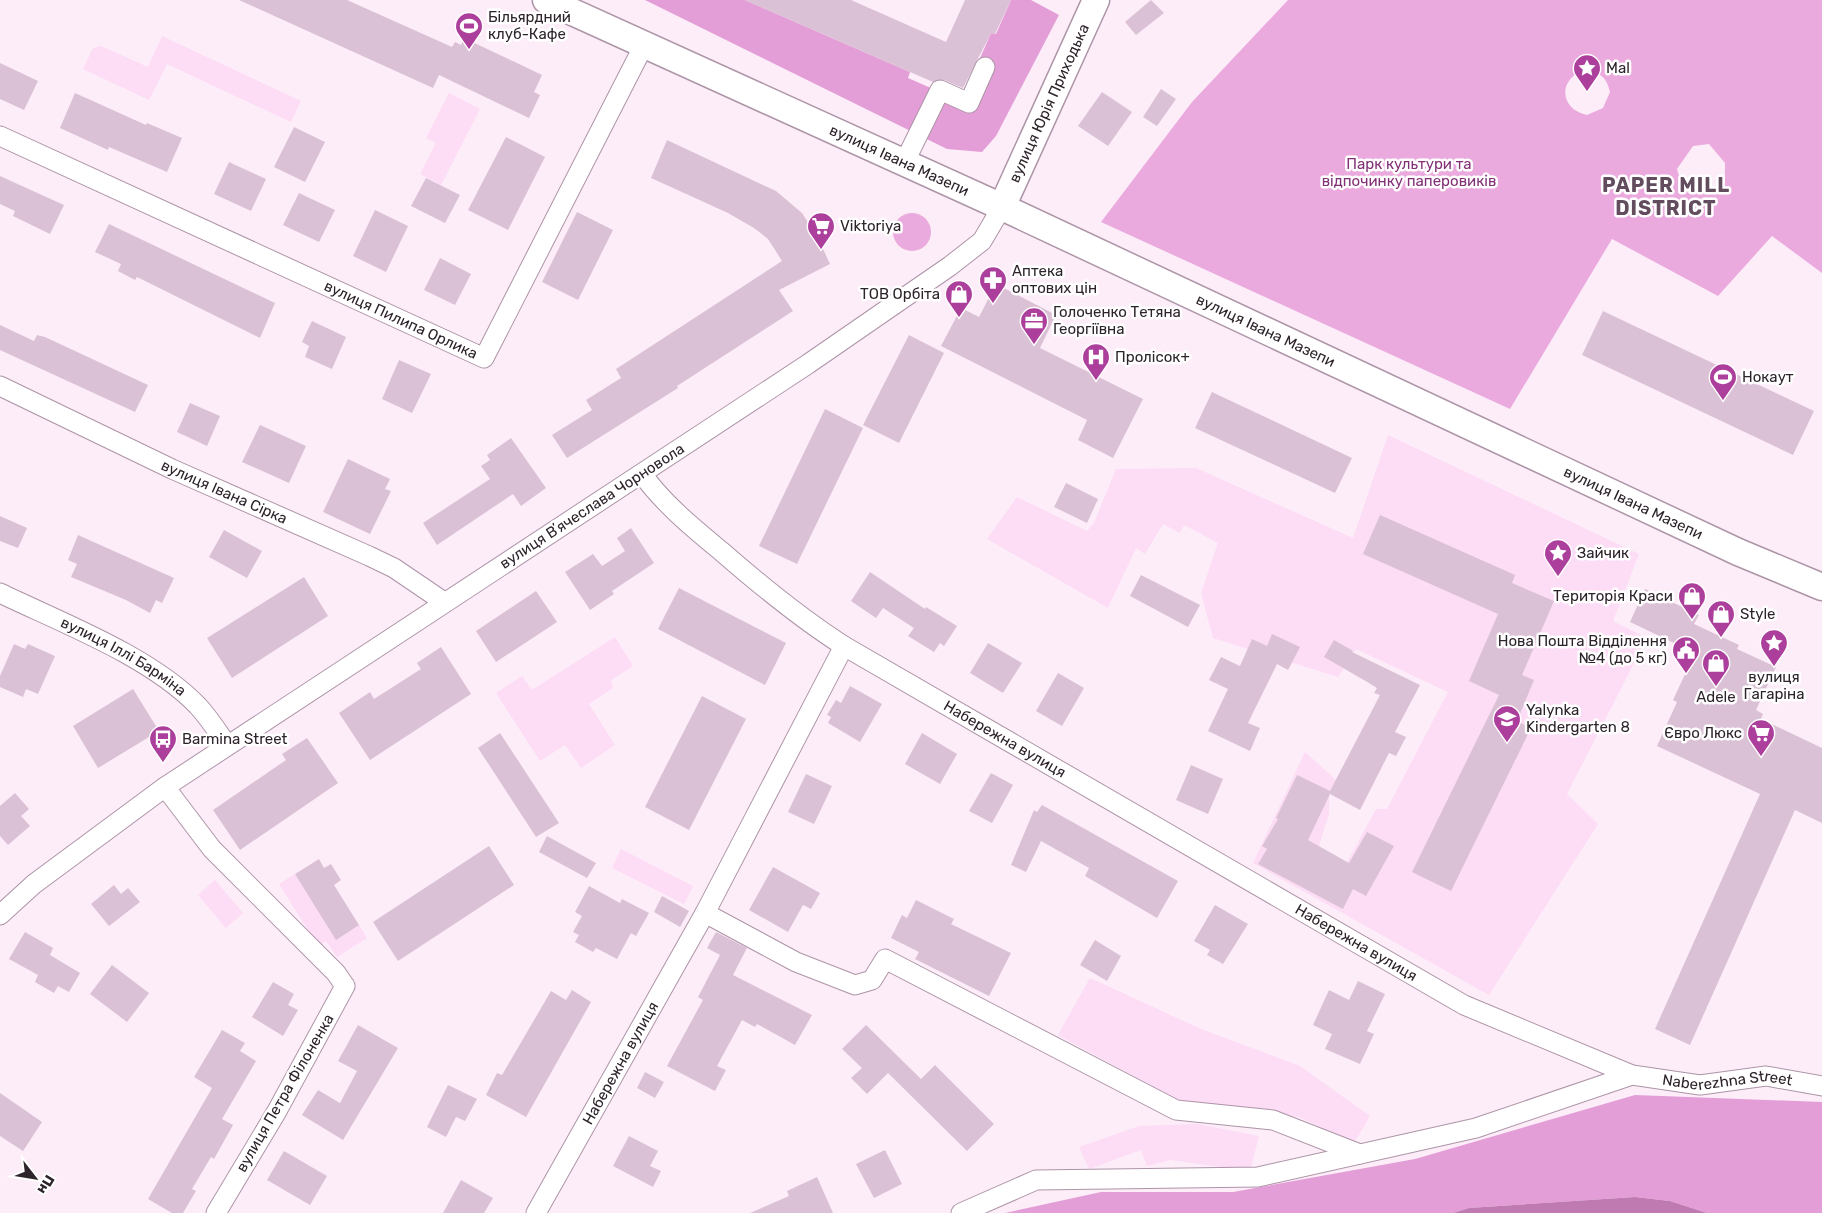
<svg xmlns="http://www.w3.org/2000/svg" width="1822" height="1213" viewBox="0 0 1822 1213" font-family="Rubik,sans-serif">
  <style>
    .built { fill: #fddcf5 }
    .green { fill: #ebaade; fill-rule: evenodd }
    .forest { fill: #e49ed7 }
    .water { fill: #be7ab1 }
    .building { fill: #dbc1d5 }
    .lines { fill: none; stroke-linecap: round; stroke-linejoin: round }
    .street-casing { stroke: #ad94a7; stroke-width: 21 }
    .secondary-casing { stroke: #ad94a7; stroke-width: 29 }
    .street { stroke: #fff; stroke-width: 19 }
    .secondary { stroke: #fff; stroke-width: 26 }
    .labels { text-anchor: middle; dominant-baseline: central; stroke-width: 5; stroke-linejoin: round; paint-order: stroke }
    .poi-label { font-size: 15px; fill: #2d232a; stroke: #fff; text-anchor: start }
    .street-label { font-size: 15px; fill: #2d232a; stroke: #fff }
    .park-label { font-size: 15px; fill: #813075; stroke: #fff }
    .district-label { font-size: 20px; font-weight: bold; letter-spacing: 1px; fill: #624c5e; stroke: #fff }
  </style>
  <rect width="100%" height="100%" fill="#fdedf9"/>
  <g class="built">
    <polygon points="162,36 301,101 291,122 167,64 149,100 83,69 93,48 101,46 148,67"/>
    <polygon points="449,93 480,109 441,185 420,174 436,143 426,138"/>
    <polygon points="1388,435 1639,554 1613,621 1647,638 1567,794 1598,824 1489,995 1253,863 1305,752 1336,780 1329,793 1329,814 1319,846 1337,881 1376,809 1387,809 1448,692 1356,649 1338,677 1213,638 1201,593 1218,543 1184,525 1180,533 1163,524 1145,554 1136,548 1108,608 987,539 1017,497 1087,531 1094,523 1116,469 1196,468 1353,538"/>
    <polygon points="615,637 633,666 611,680 613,688 589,704 615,745 581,768 565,745 540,761 496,693 522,676 532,690"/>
    <polygon points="621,849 693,886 684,904 612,868"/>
    <polygon points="295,874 336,939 359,925 367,938 337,957 326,941 318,946 279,884"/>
    <polygon points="215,880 243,913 226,928 198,895"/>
    <polygon points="1090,978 1201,1029 1300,1066 1370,1116 1354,1143 1299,1117 1180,1101 1058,1035"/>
    <polygon points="1197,1124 1259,1136 1251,1167 1221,1167 1171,1160 1147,1166 1141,1150 1089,1169 1079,1147 1139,1126"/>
  </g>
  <g class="green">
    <path d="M1288,0H1822V273L1772,236L1718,296L1612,239L1510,409L1101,222L1192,102ZM1587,70C1601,72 1607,79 1610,92L1603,108L1587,115C1558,109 1558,76 1587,70ZM1709,144L1725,163V182L1708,190L1690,194L1683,189L1677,169L1693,146Z"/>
    <circle cx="912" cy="232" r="19"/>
  </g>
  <g class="forest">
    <polygon points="645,0 745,0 910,72 908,78 974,107 964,95 991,33 996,34 1011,0 1031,0 1059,15 996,136 982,152 947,149"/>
    <polygon points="1635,1095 1822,1102 1822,1213 1707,1213 1670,1201 1635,1197 1469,1208 1453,1213 1005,1213 1101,1192 1233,1192 1415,1159"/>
  </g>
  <polygon class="water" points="1635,1197 1670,1201 1707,1213 1453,1213 1469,1208"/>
  <g class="building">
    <polygon points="239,0 347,0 452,47 455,42 461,45 464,38 542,75 534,92 540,95 529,118 439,75 433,88"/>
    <polygon points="745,0 851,0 946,42 965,0 1011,0 995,34 991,33 963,88 944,80 933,82"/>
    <polygon points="1151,0 1164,13 1136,35 1125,22"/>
    <polygon points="0,63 38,81 24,110 0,99"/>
    <polygon points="1161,89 1176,99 1157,126 1143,117"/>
    <polygon points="1102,92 1132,112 1108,146 1078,126"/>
    <polygon points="75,93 146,125 147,123 182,138 167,172 109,147 108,150 60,128"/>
    <polygon points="294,127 325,142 305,182 274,167"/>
    <polygon points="506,137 545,157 508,230 468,210"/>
    <polygon points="667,140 776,191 802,213 818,238 830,264 779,290 793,311 677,386 678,388 567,458 552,435 592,410 586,400 621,378 616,369 782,261 768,239 754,228 728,213 651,178"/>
    <polygon points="229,162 266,179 251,211 214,194"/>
    <polygon points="0,176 64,205 50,234 13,216 15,211 0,204"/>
    <polygon points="426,178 460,195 445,223 411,206"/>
    <polygon points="299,193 335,210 319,242 283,225"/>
    <polygon points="375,210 408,226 386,272 353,256"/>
    <polygon points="577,212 613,230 578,300 542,282"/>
    <polygon points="109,224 275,303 260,338 137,277 135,280 118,271 121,264 95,252"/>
    <polygon points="440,258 471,274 455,305 424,290"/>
    <polygon points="996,284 1056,315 1040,348 1143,399 1113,458 1078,440 1087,420 941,346 961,308 979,317"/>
    <polygon points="1603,311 1814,411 1793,455 1582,355"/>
    <polygon points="312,321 346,337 332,369 305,357 309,346 302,342"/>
    <polygon points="0,325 34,341 37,335 45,337 148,385 135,412 0,350"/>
    <polygon points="909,335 944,353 899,443 863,425"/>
    <polygon points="399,360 431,374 412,413 382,399"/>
    <polygon points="1212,392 1352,458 1335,493 1195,428"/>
    <polygon points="190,403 220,416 207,446 177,432"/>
    <polygon points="825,409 863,428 797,564 759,546"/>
    <polygon points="260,425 306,446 289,483 242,462"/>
    <polygon points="511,438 546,488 521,506 513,494 437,545 423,523 490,479 481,466 490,460 487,455"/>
    <polygon points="348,459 390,479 385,489 391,491 370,534 323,512"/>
    <polygon points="1066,483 1098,499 1087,523 1054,507"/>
    <polygon points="1380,515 1515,575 1512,583 1554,601 1522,675 1534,680 1517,721 1531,728 1451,891 1412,872 1499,695 1469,681 1498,614 1363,554"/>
    <polygon points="0,516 27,528 18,548 0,541"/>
    <polygon points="631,528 654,563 612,591 614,594 590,610 565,572 593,554 602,566 625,551 617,538"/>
    <polygon points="224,530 262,551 247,578 209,557"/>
    <polygon points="78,535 174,578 162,603 156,600 150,613 126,600 71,577 77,564 68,560"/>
    <polygon points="870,572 925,609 926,607 957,626 944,646 940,643 934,652 908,636 914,628 883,608 876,618 851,601"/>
    <polygon points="1141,575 1200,605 1188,627 1130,596"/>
    <polygon points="304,577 328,616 232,678 207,638"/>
    <polygon points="679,588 786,643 765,685 658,629"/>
    <polygon points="1645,589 1699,615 1694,624 1739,645 1737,649 1776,667 1756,710 1763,714 1761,719 1822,748 1822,823 1795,810 1690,1045 1655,1029 1760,794 1657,746 1677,702 1673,700 1695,653 1630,622"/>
    <polygon points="536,591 557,622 496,662 476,631"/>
    <polygon points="1272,634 1300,647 1288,670 1277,664 1248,723 1260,728 1250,751 1208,731 1228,689 1209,680 1221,657 1240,666 1252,639 1267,646"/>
    <polygon points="1334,640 1353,651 1352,652 1420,685 1395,732 1406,737 1396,756 1389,753 1360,810 1330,794 1308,840 1349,863 1367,832 1394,846 1366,896 1353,889 1343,909 1258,864 1267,849 1262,846 1278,819 1276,818 1297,775 1330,791 1380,695 1374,693 1377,688 1369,683 1324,657"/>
    <polygon points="988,643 1022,663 1003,693 970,673"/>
    <polygon points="14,644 25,649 28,644 55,656 38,694 26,689 23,697 0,687 0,676"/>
    <polygon points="441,647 471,694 370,760 339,713 370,692 374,699 421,669 417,663"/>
    <polygon points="1058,673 1084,688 1062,726 1036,711"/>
    <polygon points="850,686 882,704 860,742 828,723 831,717 827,715 836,700 841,703"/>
    <polygon points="133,689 159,731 98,768 73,726"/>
    <polygon points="702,696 746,719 689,830 645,807"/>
    <polygon points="500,733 559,823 536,837 478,748"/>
    <polygon points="922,733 957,754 940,784 905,764"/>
    <polygon points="307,738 338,783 240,850 213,810 286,760 282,754"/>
    <polygon points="1191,765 1223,779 1208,814 1176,800"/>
    <polygon points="991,773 1013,785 992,823 969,811"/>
    <polygon points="806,774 832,786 814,824 788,812"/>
    <polygon points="15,793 29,809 21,816 30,826 8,845 0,836 0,806"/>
    <polygon points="1042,805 1178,881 1157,918 1085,876 1089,868 1041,841 1026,872 1011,865 1034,810 1037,812"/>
    <polygon points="547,836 596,863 587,878 539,852"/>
    <polygon points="489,846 514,885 398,961 373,922"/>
    <polygon points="319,859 324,868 331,864 341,880 334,885 359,925 336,940 295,874"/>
    <polygon points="773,867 820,893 811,909 803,905 788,932 749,910"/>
    <polygon points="114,885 121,894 128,888 140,902 109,926 91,904"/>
    <polygon points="589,886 620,903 622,899 649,913 636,936 631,933 617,959 596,948 593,952 575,942 579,935 573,932 582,916 575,912"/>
    <polygon points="662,896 689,911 680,927 654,912"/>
    <polygon points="916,900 954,919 951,924 1011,953 989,996 915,959 919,952 891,938 902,915 907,918"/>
    <polygon points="1215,905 1248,924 1223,964 1207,955 1210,950 1194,941"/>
    <polygon points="25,932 53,948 50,955 80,973 69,992 58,986 54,993 35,982 38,975 9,959"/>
    <polygon points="716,932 747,948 733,975 812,1015 795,1045 757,1024 755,1027 742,1020 717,1066 726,1070 715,1091 667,1066 703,1000 698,997 720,955 707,948"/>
    <polygon points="1095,940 1121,956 1107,981 1080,965"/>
    <polygon points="112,965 149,993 127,1022 90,994"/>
    <polygon points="1358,981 1385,994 1367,1031 1374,1034 1360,1064 1325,1049 1332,1034 1313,1025 1329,990 1349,1000"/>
    <polygon points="273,982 294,994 288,1005 298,1010 283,1036 252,1017"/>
    <polygon points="572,990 591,1002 526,1117 486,1095 497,1073 502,1075 551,991 566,1000"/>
    <polygon points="358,1025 398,1048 343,1140 302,1115 318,1090 340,1103 357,1071 338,1061"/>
    <polygon points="866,1025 921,1079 935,1065 994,1124 967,1151 888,1073 867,1094 851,1078 862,1068 842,1049"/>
    <polygon points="222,1030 245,1043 240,1051 256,1061 222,1119 233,1125 214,1159 211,1157 192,1189 196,1191 183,1213 172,1213 148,1199 212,1088 194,1077"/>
    <polygon points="645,1072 664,1082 655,1098 637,1088"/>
    <polygon points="448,1085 477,1099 465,1121 456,1117 446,1137 427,1127"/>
    <polygon points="0,1093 42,1122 23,1151 0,1136"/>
    <polygon points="629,1136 658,1151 650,1166 661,1171 653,1187 613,1166"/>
    <polygon points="885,1150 902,1184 874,1198 856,1164"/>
    <polygon points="284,1151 327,1176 310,1205 267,1180"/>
    <polygon points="817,1177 833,1213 750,1213 789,1196 787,1191"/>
    <polygon points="461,1180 493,1198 484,1213 443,1213"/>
  </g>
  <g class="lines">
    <g class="street-casing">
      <g id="street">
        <path id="s1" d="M0,136L484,358L644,45"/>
        <polyline points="904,163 940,90 969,103 985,67"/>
        <path id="s2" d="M0,386L172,469L369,556L394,568L444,602"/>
        <path id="s3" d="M642,474C664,504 692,527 721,551C760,585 800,618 844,646L1464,1005L1632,1075L1700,1085L1766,1076L1822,1086"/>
        <path id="s4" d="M0,593C62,623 150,656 198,706C209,718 218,732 227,745"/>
        <polyline points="165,787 212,849 336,973 345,986 277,1111 216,1213"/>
        <polyline points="705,913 796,962 855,985 872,980 885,959 1176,1110 1273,1120 1360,1154"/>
        <polyline points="0,915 34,884 165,787 808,364 950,266 982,241 1002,207"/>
        <path id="s5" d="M536,1213L705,913L844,646"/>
        <polyline points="961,1213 1036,1180 1258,1177 1476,1128 1632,1075"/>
      </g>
    </g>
    <g class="secondary-casing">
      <g id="secondary">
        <path id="s6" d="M546,0L1002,207L1738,552L1822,587"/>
        <path id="s7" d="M1002,207L1096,0"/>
      </g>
    </g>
    <use href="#street" class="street"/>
    <use href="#secondary" class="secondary"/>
  </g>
  <defs>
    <g id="stadium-pin" transform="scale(1.4375)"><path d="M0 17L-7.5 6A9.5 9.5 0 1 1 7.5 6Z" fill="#ac3e9c" stroke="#fff"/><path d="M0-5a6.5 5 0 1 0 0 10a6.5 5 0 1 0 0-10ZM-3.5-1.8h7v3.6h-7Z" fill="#fff"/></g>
    <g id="sight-pin" transform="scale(1.4375)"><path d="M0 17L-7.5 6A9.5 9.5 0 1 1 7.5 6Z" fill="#ac3e9c" stroke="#fff"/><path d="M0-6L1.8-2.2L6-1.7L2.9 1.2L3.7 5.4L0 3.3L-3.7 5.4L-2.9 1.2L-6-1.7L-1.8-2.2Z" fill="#fff"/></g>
    <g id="supermarket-pin" transform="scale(1.4375)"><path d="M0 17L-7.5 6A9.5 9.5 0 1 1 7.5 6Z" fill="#ac3e9c" stroke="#fff"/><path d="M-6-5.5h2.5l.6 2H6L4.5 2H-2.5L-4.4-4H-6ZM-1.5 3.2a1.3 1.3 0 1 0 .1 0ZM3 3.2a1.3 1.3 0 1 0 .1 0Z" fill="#fff"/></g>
    <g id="pharmacy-pin" transform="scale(1.4375)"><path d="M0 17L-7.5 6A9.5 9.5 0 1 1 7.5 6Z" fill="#ac3e9c" stroke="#fff"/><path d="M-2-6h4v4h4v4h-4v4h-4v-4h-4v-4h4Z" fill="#fff"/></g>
    <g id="shop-pin" transform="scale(1.4375)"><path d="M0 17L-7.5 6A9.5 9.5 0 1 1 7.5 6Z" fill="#ac3e9c" stroke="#fff"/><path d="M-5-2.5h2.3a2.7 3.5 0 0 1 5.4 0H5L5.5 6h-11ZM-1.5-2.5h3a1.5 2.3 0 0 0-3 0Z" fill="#fff"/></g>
    <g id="office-pin" transform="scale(1.4375)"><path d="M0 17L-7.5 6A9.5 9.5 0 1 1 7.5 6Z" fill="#ac3e9c" stroke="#fff"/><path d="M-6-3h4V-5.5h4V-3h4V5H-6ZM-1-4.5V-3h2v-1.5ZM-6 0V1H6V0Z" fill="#fff"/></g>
    <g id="hospital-pin" transform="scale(1.4375)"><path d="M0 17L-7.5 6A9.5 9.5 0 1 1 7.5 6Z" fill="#ac3e9c" stroke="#fff"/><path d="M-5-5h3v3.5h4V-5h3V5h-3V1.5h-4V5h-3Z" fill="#fff"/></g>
    <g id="civic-pin" transform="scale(1.4375)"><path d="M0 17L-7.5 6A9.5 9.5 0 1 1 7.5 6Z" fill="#ac3e9c" stroke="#fff"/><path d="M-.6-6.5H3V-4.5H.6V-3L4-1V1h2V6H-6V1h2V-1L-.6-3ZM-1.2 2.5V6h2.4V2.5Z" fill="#fff"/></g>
    <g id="school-pin" transform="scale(1.4375)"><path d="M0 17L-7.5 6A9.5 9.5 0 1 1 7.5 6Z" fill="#ac3e9c" stroke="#fff"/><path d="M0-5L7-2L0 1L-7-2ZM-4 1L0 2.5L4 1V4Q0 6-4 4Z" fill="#fff"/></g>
    <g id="bus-pin" transform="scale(1.4375)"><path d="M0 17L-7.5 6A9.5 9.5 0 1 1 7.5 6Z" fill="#ac3e9c" stroke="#fff"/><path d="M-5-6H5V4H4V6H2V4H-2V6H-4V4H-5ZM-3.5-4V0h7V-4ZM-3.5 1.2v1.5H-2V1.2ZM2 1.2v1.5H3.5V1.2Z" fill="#fff"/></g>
  </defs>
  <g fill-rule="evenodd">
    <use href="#stadium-pin" x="469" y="26"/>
    <use href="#sight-pin" x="1587" y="68"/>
    <use href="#supermarket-pin" x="821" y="226"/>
    <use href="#pharmacy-pin" x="993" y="280"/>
    <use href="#shop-pin" x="959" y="294"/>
    <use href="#office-pin" x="1034" y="321"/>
    <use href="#hospital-pin" x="1096" y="357"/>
    <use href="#stadium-pin" x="1723" y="377"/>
    <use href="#sight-pin" x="1558" y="553"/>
    <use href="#shop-pin" x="1692" y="596"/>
    <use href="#shop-pin" x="1721" y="614"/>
    <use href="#sight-pin" x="1774" y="643"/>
    <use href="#civic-pin" x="1686" y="650"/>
    <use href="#shop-pin" x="1716" y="663"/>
    <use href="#school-pin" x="1507" y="719"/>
    <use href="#supermarket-pin" x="1761" y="733"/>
    <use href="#bus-pin" x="163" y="739"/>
  </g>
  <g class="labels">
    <g class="poi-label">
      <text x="488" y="17">Більярдний<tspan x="488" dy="17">клуб-Кафе</tspan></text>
      <text x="1606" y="68">Mal</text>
      <text x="840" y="226">Viktoriya</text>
      <text x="1012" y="271">Аптека<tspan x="1012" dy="17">оптових цін</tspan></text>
      <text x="940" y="294" text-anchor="end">ТОВ Орбіта</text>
      <text x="1053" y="312">Голоченко Тетяна<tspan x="1053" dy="17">Георгіївна</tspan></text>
      <text x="1115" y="357">Пролісок+</text>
      <text x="1742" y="377">Нокаут</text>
      <text x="1577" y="553">Зайчик</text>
      <text x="1673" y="596" text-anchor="end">Територія Краси</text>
      <text x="1740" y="614">Style</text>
      <text x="1667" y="641" text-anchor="end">Нова Пошта Відділення<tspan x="1667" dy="17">№4 (до 5 кг)</tspan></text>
      <text x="1774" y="677" text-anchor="middle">вулиця<tspan x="1774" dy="17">Гагаріна</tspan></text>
      <text x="1716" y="697" text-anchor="middle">Adele</text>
      <text x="1526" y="710">Yalynka<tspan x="1526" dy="17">Kindergarten 8</tspan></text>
      <text x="1742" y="733" text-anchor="end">Євро Люкс</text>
      <text x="182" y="739">Barmina Street</text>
    </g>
    <g class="street-label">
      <text stroke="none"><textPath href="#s7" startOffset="114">вулиця Юрія Приходька</textPath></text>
      <text stroke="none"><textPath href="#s6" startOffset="388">вулиця Івана Мазепи</textPath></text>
      <text stroke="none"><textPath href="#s1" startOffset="441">вулиця Пилипа Орлика</textPath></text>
      <text stroke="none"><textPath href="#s6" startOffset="792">вулиця Івана Мазепи</textPath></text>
      <text stroke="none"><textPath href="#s2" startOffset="248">вулиця Івана Сірка</textPath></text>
      <text stroke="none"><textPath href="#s6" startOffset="1198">вулиця Івана Мазепи</textPath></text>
      <text transform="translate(592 506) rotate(-33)">вулиця Вʼячеслава Чорновола</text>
      <text stroke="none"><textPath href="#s4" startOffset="139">вулиця Іллі Барміна</textPath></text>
      <text stroke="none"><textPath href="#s3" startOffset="452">Набережна вулиця</textPath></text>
      <text stroke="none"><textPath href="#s3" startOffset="858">Набережна вулиця</textPath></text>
      <text stroke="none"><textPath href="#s5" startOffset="172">Набережна вулиця</textPath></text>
      <text stroke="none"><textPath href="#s3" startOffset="1261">Naberezhna Street</textPath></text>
      <text transform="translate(285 1093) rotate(-60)">вулиця Петра Філоненка</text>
    </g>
    <g class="park-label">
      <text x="1409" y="164">Парк культури та<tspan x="1409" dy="17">відпочинку паперовиків</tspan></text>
    </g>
    <g class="district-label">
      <text x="1666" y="185">PAPER MILL<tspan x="1666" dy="23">DISTRICT</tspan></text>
    </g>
  </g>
  <g transform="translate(35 1178) rotate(121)" stroke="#ffffff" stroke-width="4" paint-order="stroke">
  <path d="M0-4L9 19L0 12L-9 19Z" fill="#2d232a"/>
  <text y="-8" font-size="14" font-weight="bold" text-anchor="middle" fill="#2d232a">Пн</text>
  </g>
</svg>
